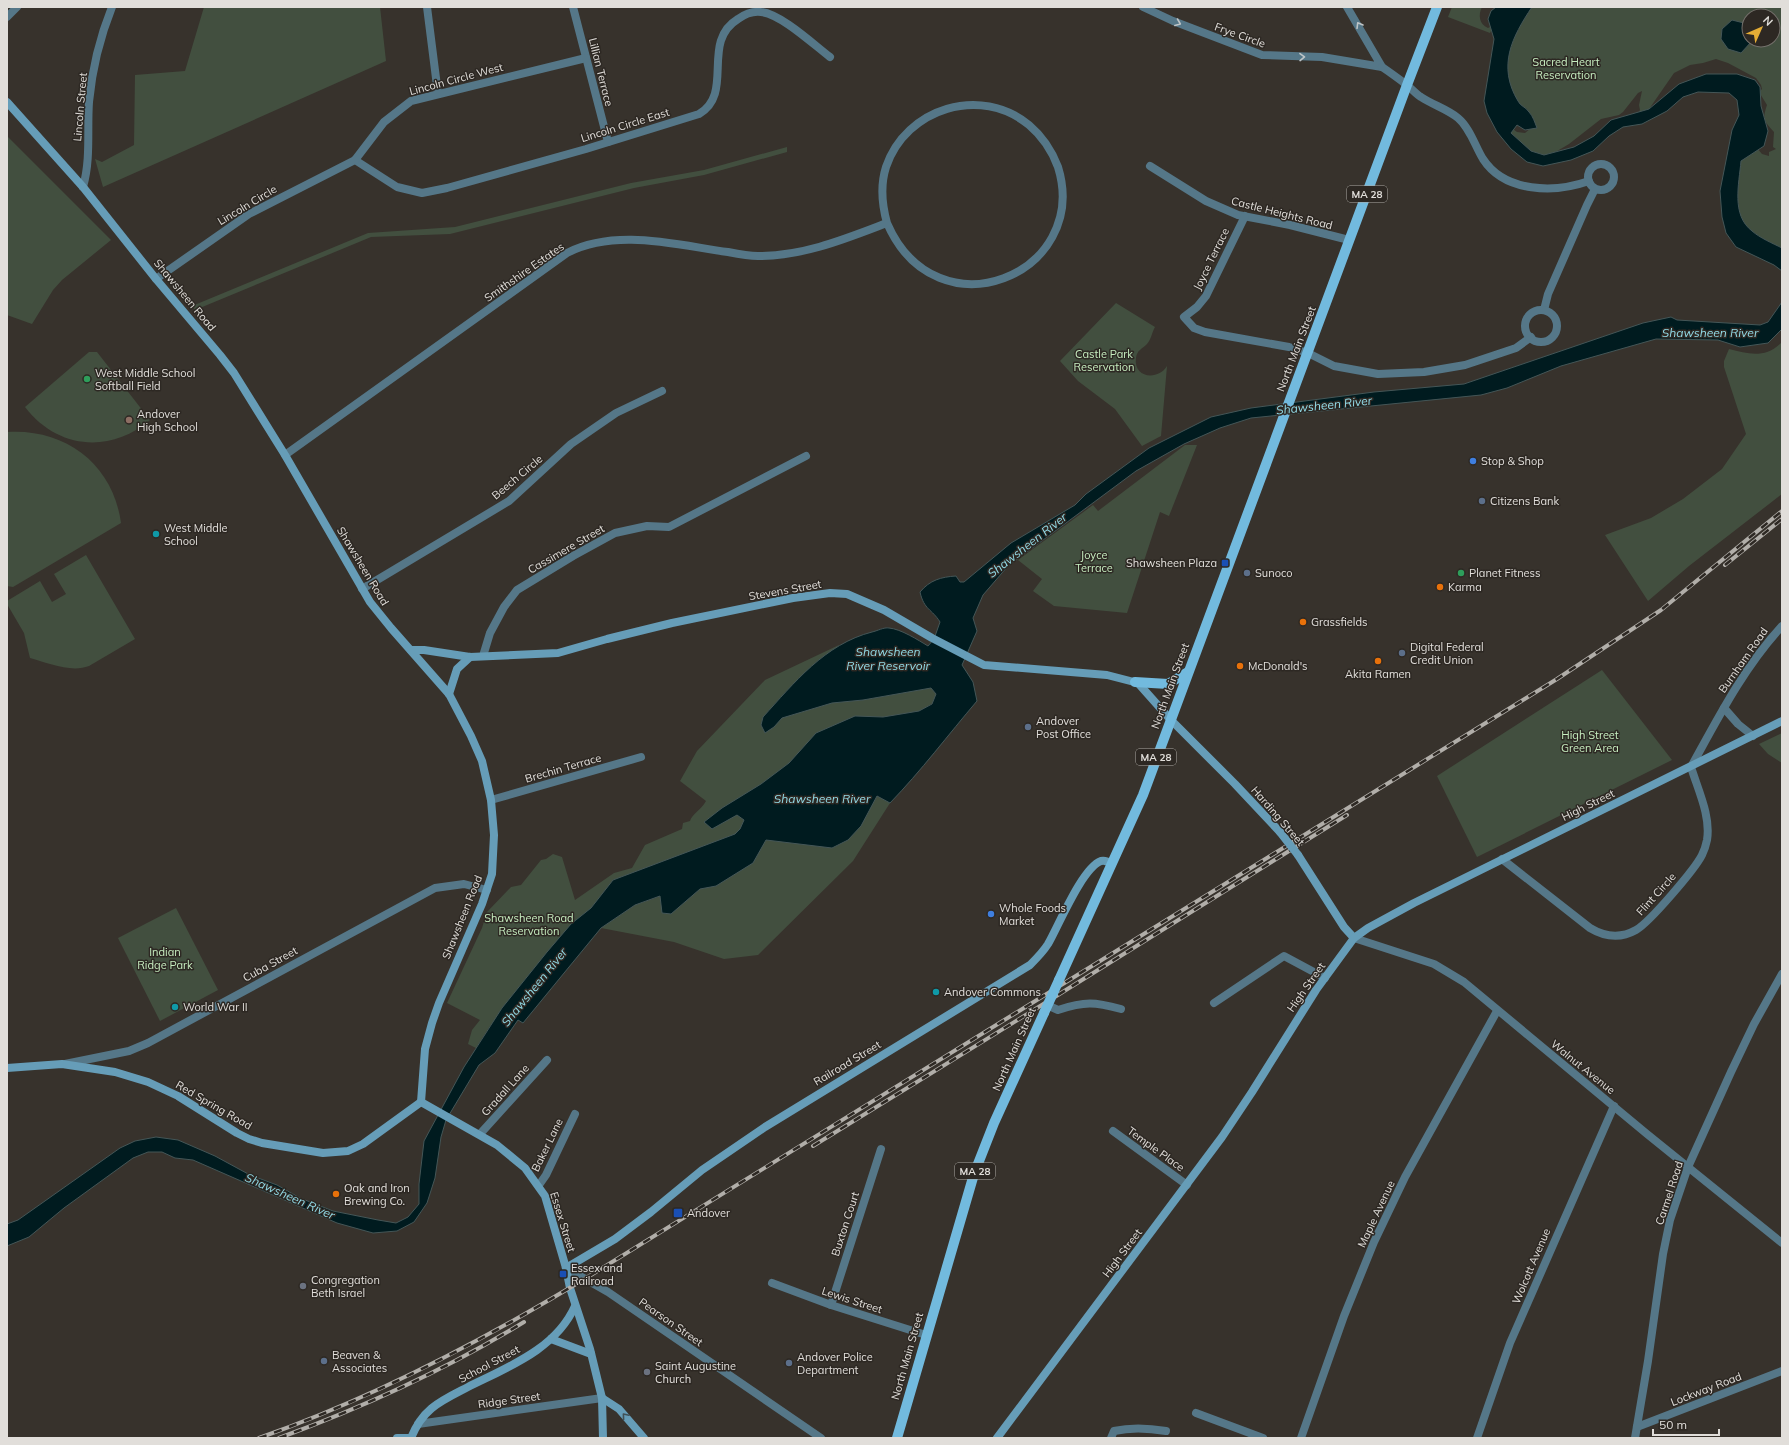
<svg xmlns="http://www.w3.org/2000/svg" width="1789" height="1445" viewBox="0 0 1789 1445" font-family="Mulish,sans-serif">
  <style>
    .green { fill: #424f3f; fill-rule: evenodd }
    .water { fill: #001b1f; stroke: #445657 }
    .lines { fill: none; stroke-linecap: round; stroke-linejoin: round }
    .street { stroke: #578; stroke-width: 8 }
    .secondary { stroke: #669db8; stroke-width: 8 }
    .primary { stroke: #72bade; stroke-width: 10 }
    .rail-casing { stroke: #b1aea9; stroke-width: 4 }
    .rail { stroke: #2d2823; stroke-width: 2.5; stroke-dasharray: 8; stroke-linecap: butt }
    .secondary-bridge { stroke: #669db8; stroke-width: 8 }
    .primary-bridge { stroke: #72bade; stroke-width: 10 }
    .oneway { stroke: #bec4c6 }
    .oneway2 { stroke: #415157 }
    .leisure-dot { fill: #2e9e5b; stroke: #2d2823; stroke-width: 1.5 }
    .education-dot { fill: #8d6e63; stroke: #2d2823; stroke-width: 1.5 }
    .shop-dot { fill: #3f7fe0; stroke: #2d2823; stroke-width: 1.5 }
    .service-dot { fill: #5c6f8a; stroke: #2d2823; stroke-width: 1.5 }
    .culture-dot { fill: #0f9aa8; stroke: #2d2823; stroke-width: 1.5 }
    .transit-dot { fill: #1a4fb4; stroke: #2d2823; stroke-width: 1.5 }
    .food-dot { fill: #e8710a; stroke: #2d2823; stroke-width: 1.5 }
    .worship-dot { fill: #6b7280; stroke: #2d2823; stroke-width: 1.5 }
    .labels { text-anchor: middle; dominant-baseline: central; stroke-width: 3; stroke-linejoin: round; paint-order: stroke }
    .shield { fill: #2d2823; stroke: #aba7a3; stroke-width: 1 }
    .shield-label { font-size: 10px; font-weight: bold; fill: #e1deda }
    .street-label { font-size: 11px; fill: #e1deda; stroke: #2d2823 }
    .park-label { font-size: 11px; fill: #c7eec0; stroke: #2d2823 }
    .poi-label { font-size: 11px; fill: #e1deda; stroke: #2d2823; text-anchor: start }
    .water-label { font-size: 12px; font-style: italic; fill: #91dae6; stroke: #2d2823 }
  </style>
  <rect width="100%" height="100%" fill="#37322c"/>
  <g class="green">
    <polygon points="204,7 380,7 386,61 103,187 95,159 102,162 134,145 135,75 185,71"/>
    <path d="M1452,7H1482C1478,15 1479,24 1488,28L1492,26L1493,27L1490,33L1448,17Z"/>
    <path d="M1529,7H1782V249L1748,234L1733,209V159L1757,148L1762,154L1769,156V152L1776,149L1773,147L1774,132C1764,121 1762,120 1767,105L1759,92L1762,89L1761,85L1756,78L1728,63L1716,59L1703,63L1690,65L1674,73L1647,112L1638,113L1640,110L1639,105L1642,91L1638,93L1623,112L1619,115L1601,119L1569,144L1537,163L1512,146L1494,96L1513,129L1517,132L1525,133L1531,128L1495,84L1515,31L1519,30L1518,26ZM1749,16H1773V40H1749Z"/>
    <polygon points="7,136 111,240 62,280 53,290 32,324 7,315"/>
    <polygon points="787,147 787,152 704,175 634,188 450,234 371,237 195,310 192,306 368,233 455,227 631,183 704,170"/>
    <path d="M1116,303L1155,327C1152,332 1151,340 1147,344C1142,349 1137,350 1136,358C1133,378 1158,381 1167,366L1161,436L1142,446L1115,409L1078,381L1060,361Z"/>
    <path d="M1782,342V494L1689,566L1648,601L1605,535L1651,518L1683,499L1722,469L1746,434L1724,367V361L1729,349C1749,354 1765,359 1782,342Z"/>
    <path d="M89,352H97L150,420C110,454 57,449 25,407Z"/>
    <path d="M7,432C65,428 113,464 121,523L13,587L7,586Z"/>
    <polygon points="1185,445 1197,445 1169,516 1160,512 1127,613 1054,606 1033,591 1042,579 1018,560 1093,505 1098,511"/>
    <path d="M86,555L135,639L89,666C71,673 48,663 30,658L24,633L7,604V601L40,581L52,602L66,594L54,574Z"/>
    <path d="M839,645L826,660L954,690L910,717H855L761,814L729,840L650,873L490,1026L476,1048L468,1044L472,1030L480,1020L447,1003L482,928L487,912L511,887L521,885L541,860L546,859L553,854L562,857L575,900L614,873L632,868L645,845L682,829L683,823L690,821C692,814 701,810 706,801L680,781L697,751L765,680Z"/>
    <polygon points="1602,670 1672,760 1477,857 1437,776"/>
    <polygon points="1782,733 1782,763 1768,754 1759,744"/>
    <polygon points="861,786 890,803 853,861 758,955 724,959 674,942 601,928 635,905 661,896 780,818"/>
    <polygon points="176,908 218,990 160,1021 118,938"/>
  </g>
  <g class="water">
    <path d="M1496,7H1532C1512,37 1497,66 1518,101C1520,106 1526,107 1529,112C1533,116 1535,123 1537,128L1525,130L1517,125L1511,133L1531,151L1544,155L1574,147L1594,136L1611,120L1649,109L1679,84L1706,74H1737L1755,80L1760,87L1761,106L1768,131L1764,146L1741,161C1739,184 1731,215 1752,231C1760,238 1772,243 1782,248V271L1774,265L1736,247L1726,233L1722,217L1720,191L1732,130L1739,115L1737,100L1729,93L1698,92L1683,97L1667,111L1642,124L1623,127L1609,136L1593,151L1571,160L1543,166L1527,162L1511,149L1497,132L1487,113L1484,101L1494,39L1488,19L1491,11Z"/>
    <polygon points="1732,20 1744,23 1749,27 1749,40 1752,41 1741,53 1728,49 1721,39 1722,29"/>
    <path d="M1782,302V329L1768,343L1740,347L1718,340L1656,339L1561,366L1507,388L1481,395L1251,418L1220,428L1184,444L1136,471L1008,566L983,595L973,618L977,631L962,665L973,682L977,701C948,735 921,771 890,803L877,796L861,826L848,840L832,848L766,840L753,863L716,886L700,889L671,914L662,913L660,896L635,905L601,928L523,1023L518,1020L495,1053L479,1065L446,1120L441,1137L435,1178L427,1203L414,1222L397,1231L373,1233L337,1223L193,1160L175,1158L162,1152H148L133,1158L64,1208L29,1237L7,1246V1224L18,1220L120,1148L135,1141L156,1137L178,1140L215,1156L250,1175L277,1185L300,1198L333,1211L378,1220L396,1223L408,1217L419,1204V1184L424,1141L464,1067L502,1008L547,952L571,924L591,908L613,880L735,834L740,829L744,820L737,815L712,829L704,822L722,808L761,784L789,763L816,733L855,716L883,717L919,711L932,704L936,694L931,688L863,700L832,703L782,718L774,727L765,733L761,725L763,717C794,683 825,644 872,632C877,631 884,627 889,628C901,629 918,640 928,646L934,639L940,622C932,609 924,610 920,592C930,580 941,577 956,576L960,582H964L1011,543L1075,505L1086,494L1149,448L1211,417L1251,408L1374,392L1464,384L1643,323L1671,317L1677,320L1760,325L1768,322Z"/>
  </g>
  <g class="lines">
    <g class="street">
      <polyline points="427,7 438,94"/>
      <polyline points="573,7 608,142"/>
      <polyline points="1143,7 1173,21 1262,55 1322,57 1382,67 1347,7"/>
      <polyline points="7,17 17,7"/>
      <path d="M1382,67C1391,73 1399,79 1407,85C1412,89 1416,94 1421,97C1433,105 1447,109 1458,118C1470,128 1475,146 1483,159C1505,193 1555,193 1589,181"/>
      <path d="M355,160L397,187L422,193L447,188L586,149L699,114C735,93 700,42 738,19C745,14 753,11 761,12C781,14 813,44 830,57"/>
      <circle cx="1601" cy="177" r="13"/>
      <polyline points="1150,166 1206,201 1238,215 1290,225 1349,240"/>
      <path d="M83,187C91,159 87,130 89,102C92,70 100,37 112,7"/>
      <polyline points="1245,216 1206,296 1197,307 1184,317 1194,328 1205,332 1289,347 1308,353 1334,366 1378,374 1424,372 1465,365 1516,348 1531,337"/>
      <polyline points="156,279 249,214 355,160 384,122 411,101 586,58"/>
      <polyline points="1544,310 1548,294 1587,205 1595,189"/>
      <circle cx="1541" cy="326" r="16"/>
      <path d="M285,455L567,253C616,228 676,245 728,252C738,254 749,256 758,256C804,256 845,239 887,223C882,205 880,186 886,167C906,108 981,85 1029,125C1042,136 1052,151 1058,167C1091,274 937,338 887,223"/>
      <polyline points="362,589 509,501 571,444 616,413 662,391"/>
      <polyline points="483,656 490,633 504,607 517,590 573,556 615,533 647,526 669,527 806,456"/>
      <polyline points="1724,708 1738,724 1753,736"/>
      <polyline points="491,800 641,757"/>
      <path d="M1502,859L1590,928C1605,937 1620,939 1636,930C1650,922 1695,869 1702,855C1704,851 1706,845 1707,840C1711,816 1698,790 1691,767C1718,718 1744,667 1782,626"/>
      <polyline points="1354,938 1434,964 1464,982 1647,1134 1782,1243"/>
      <polyline points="1214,1003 1284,956 1325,978"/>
      <path d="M1047,1005L1058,1010C1085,1001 1095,1002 1121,1009"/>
      <polyline points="65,1064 129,1051 148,1043 435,888 464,884 487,890"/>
      <polyline points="1113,1131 1187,1185"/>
      <polyline points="480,1134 547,1060"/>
      <polyline points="539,1185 546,1175 575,1114"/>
      <polyline points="566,1268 608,1292 821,1438"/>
      <polyline points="772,1283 831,1305 926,1335"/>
      <polyline points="831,1305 881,1149"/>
      <polyline points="1196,1413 1263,1438"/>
      <polyline points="418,1424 602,1398"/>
      <polyline points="1637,1427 1782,1371"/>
      <path d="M1111,1438L1114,1431C1131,1427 1149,1428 1166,1431"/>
      <polyline points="1301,1438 1344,1316 1374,1242 1405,1177 1497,1011"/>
      <polyline points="1477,1438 1510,1343 1614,1106"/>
      <polyline points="1635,1438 1648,1361 1663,1254 1670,1220 1688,1167 1731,1072 1754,1024 1782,974"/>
    </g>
    <g class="secondary">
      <polyline points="7,102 83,187 156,279 220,355 234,373 285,455 370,602 391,628 449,694 471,736 482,761 491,800 494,835 492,874 482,904 439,1003 432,1023 425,1049 421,1102"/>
      <polyline points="411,650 424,650 470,657 558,653 607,639 672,623 793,598 830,593 847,594 884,610 932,638 984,665 1107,675 1138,683 1170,719 1235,784 1280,832"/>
      <polyline points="449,694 457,669 470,657"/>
      <polyline points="1298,855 1344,927 1354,938"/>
      <polyline points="7,1068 62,1064 115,1072 148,1082 178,1096 237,1133 249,1139 262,1143 323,1153 348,1151 363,1144 421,1102"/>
      <polyline points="421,1102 497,1145 525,1168 545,1196 566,1268 570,1288 590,1349 602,1398 603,1438"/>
      <path d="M566,1268L615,1239L651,1212L702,1170L765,1127L1030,965C1037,958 1043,952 1048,944C1059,925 1082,868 1101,861C1105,860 1109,862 1112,864"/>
      <polyline points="551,1339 591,1354"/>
      <polyline points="602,1398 619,1409 644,1438"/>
      <polyline points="397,1438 408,1438"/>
      <path d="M411,1438C423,1408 441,1401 468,1387C508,1367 556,1349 575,1306"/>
      <polyline points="997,1438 1222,1137 1252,1092 1316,990 1354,938 1368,928 1414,903 1782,721"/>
    </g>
    <g class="primary">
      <polyline points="1135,682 1168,684 1188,672"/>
      <polyline points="1059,980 1143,795 1407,85 1437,7"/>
      <polyline points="897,1438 974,1174 994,1123 1044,1013"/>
    </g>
    <g class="rail-casing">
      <g id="rail">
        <polyline points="1725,565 1782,519"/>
        <polyline points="813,1146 1029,1013 1347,815"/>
        <path d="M259,1438C376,1397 486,1339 591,1275L1557,679L1661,610L1782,511"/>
        <path d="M279,1438C364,1407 447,1369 524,1322"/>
      </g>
    </g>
    <use href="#rail" class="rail"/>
    <polyline class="secondary-bridge" points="1280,832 1298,855"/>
    <polyline class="primary-bridge" points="1044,1013 1059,980"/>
  </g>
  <defs><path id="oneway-chevron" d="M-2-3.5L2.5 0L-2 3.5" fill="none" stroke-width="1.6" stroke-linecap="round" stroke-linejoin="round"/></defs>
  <g class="oneway">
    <use href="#oneway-chevron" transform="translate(1178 23) rotate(22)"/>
    <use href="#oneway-chevron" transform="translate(1359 25) rotate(-121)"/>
    <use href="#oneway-chevron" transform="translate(1302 57) rotate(-1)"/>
  </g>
  <use class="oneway2" href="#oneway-chevron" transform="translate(625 1416) rotate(-130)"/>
  <g class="leisure-dot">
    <circle cx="87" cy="379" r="4"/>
    <circle cx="1461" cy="573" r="4"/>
  </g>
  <circle class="education-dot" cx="129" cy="420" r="4"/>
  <g class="shop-dot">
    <circle cx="1473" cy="461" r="4"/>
    <circle cx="991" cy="914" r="4"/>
  </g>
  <g class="service-dot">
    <circle cx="1482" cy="501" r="4"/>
    <circle cx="1247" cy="573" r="4"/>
    <circle cx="1402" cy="653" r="4"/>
    <circle cx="1028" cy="727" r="4"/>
    <circle cx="324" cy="1361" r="4"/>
    <circle cx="789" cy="1363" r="4"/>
  </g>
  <g class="culture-dot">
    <circle cx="156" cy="534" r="4"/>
    <circle cx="936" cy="992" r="4"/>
    <circle cx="175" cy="1007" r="4"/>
  </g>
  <g class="transit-dot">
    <rect x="1221" y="559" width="8" height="8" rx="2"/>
    <rect x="673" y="1208" width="10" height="10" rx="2"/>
    <rect x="559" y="1270" width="8" height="8" rx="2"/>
  </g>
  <g class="food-dot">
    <circle cx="1440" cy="587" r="4"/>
    <circle cx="1303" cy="622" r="4"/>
    <circle cx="1378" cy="661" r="4"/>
    <circle cx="1240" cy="666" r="4"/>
    <circle cx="336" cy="1194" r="4"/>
  </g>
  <g class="worship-dot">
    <circle cx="303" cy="1286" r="4"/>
    <circle cx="647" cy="1372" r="4"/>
  </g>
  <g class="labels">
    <g class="shield">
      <rect x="1347" y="186" width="40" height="16" rx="3"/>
      <rect x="1136" y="749" width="40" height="16" rx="3"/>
      <rect x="955" y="1163" width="40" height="16" rx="3"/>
    </g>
    <g class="shield-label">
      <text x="1367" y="194">MA 28</text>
      <text x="1156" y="757">MA 28</text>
      <text x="975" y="1171">MA 28</text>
    </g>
    <g class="street-label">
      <text transform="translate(1240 35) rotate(20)">Frye Circle</text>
      <text transform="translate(601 72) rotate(76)">Lillian Terrace</text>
      <text transform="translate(456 79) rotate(-15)">Lincoln Circle West</text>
      <text transform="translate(80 107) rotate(-85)">Lincoln Street</text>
      <text transform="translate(625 125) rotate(-17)">Lincoln Circle East</text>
      <text transform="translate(247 205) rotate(-31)">Lincoln Circle</text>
      <text transform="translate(1282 213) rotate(14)">Castle Heights Road</text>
      <text transform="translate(1211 259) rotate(-64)">Joyce Terrace</text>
      <text transform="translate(524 272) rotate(-35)">Smithshire Estates</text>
      <text transform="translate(185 295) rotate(50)">Shawsheen Road</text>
      <text transform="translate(1296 349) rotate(-69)">North Main Street</text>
      <text transform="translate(517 477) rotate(-40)">Beech Circle</text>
      <text transform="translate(566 549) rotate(-30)">Cassimere Street</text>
      <text transform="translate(363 566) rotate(59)">Shawsheen Road</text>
      <text transform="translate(785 590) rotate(-10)">Stevens Street</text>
      <text transform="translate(1743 660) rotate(-55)">Burnham Road</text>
      <text transform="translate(1170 686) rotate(-70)">North Main Street</text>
      <text transform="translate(563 768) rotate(-16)">Brechin Terrace</text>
      <text transform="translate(1588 805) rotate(-26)">High Street</text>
      <text transform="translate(1278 816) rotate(49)">Harding Street</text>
      <text transform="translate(1656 894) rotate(-48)">Flint Circle</text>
      <text transform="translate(462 917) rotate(-68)">Shawsheen Road</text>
      <text transform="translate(270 964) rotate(-29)">Cuba Street</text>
      <text transform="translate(1306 987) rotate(-55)">High Street</text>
      <text transform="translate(1014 1049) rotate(-66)">North Main Street</text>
      <text transform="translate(847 1063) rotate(-31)">Railroad Street</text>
      <text transform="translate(1583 1067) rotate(39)">Walnut Avenue</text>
      <text transform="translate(505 1090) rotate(-48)">Gradall Lane</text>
      <text transform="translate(214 1105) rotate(30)">Red Spring Road</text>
      <text transform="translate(547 1145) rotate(-64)">Baker Lane</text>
      <text transform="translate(1156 1149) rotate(36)">Temple Place</text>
      <text transform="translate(1669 1193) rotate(-72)">Carmel Road</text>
      <text transform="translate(1376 1214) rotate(-65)">Maple Avenue</text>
      <text transform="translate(563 1222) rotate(73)">Essex Street</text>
      <text transform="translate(845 1224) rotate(-72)">Buxton Court</text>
      <text transform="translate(1122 1253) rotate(-53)">High Street</text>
      <text transform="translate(1531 1266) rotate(-67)">Wolcott Avenue</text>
      <text transform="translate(852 1300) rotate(18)">Lewis Street</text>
      <text transform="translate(671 1322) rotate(35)">Pearson Street</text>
      <text transform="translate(907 1356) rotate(-74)">North Main Street</text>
      <text transform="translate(489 1364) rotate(-28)">School Street</text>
      <text transform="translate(1706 1389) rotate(-21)">Lockway Road</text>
      <text transform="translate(509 1400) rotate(-8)">Ridge Street</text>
    </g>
    <g class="park-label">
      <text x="1566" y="62">Sacred Heart<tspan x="1566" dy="13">Reservation</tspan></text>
      <text x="1104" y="354">Castle Park<tspan x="1104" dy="13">Reservation</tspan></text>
      <text x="1094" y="555">Joyce<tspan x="1094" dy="13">Terrace</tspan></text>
      <text x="1590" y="735">High Street<tspan x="1590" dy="13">Green Area</tspan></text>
      <text x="529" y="918">Shawsheen Road<tspan x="529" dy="13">Reservation</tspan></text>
      <text x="165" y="952">Indian<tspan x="165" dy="13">Ridge Park</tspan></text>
    </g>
    <g class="poi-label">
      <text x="95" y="373">West Middle School<tspan x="95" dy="13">Softball Field</tspan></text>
      <text x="137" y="414">Andover<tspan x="137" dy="13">High School</tspan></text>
      <text x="1481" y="461">Stop &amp; Shop</text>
      <text x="1490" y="501">Citizens Bank</text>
      <text x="164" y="528">West Middle<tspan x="164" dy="13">School</tspan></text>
      <text x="1217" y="563" text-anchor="end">Shawsheen Plaza</text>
      <text x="1255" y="573">Sunoco</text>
      <text x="1469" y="573">Planet Fitness</text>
      <text x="1448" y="587">Karma</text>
      <text x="1311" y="622">Grassfields</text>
      <text x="1410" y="647">Digital Federal<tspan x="1410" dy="13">Credit Union</tspan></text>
      <text x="1248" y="666">McDonald's</text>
      <text x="1378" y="674" text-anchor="middle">Akita Ramen</text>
      <text x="1036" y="721">Andover<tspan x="1036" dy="13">Post Office</tspan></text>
      <text x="999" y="908">Whole Foods<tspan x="999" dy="13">Market</tspan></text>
      <text x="944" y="992">Andover Commons</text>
      <text x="183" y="1007">World War II</text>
      <text x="344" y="1188">Oak and Iron<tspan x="344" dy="13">Brewing Co.</tspan></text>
      <text x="687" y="1213">Andover</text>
      <text x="571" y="1268">Essex and<tspan x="571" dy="13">Railroad</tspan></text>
      <text x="311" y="1280">Congregation<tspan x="311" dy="13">Beth Israel</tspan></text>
      <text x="332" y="1355">Beaven &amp;<tspan x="332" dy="13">Associates</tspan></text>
      <text x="797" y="1357">Andover Police<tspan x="797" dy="13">Department</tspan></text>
      <text x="655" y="1366">Saint Augustine<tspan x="655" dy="13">Church</tspan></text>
    </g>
    <g class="water-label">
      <text x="1710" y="332">Shawsheen River</text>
      <text transform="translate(1324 405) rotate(-6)">Shawsheen River</text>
      <text transform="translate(1027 545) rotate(-38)">Shawsheen River</text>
      <text x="888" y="651">Shawsheen<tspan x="888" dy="14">River Reservoir</tspan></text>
      <text x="822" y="798">Shawsheen River</text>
      <text transform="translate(534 987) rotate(-51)">Shawsheen River</text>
      <text transform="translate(290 1196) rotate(24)">Shawsheen River</text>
    </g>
  </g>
  <rect width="1789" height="1445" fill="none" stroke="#e1deda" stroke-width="16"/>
  <g transform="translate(1761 28) rotate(45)"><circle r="19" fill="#2d2823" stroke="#75716c"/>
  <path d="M0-3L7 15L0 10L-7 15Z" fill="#e5ad35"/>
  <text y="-6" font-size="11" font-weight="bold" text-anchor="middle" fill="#e1deda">N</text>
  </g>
  <path d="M1653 1429v6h66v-6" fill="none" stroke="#e1deda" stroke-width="2"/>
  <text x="1659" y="1429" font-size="12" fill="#e1deda" stroke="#2d2823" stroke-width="3" paint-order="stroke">50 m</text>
</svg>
